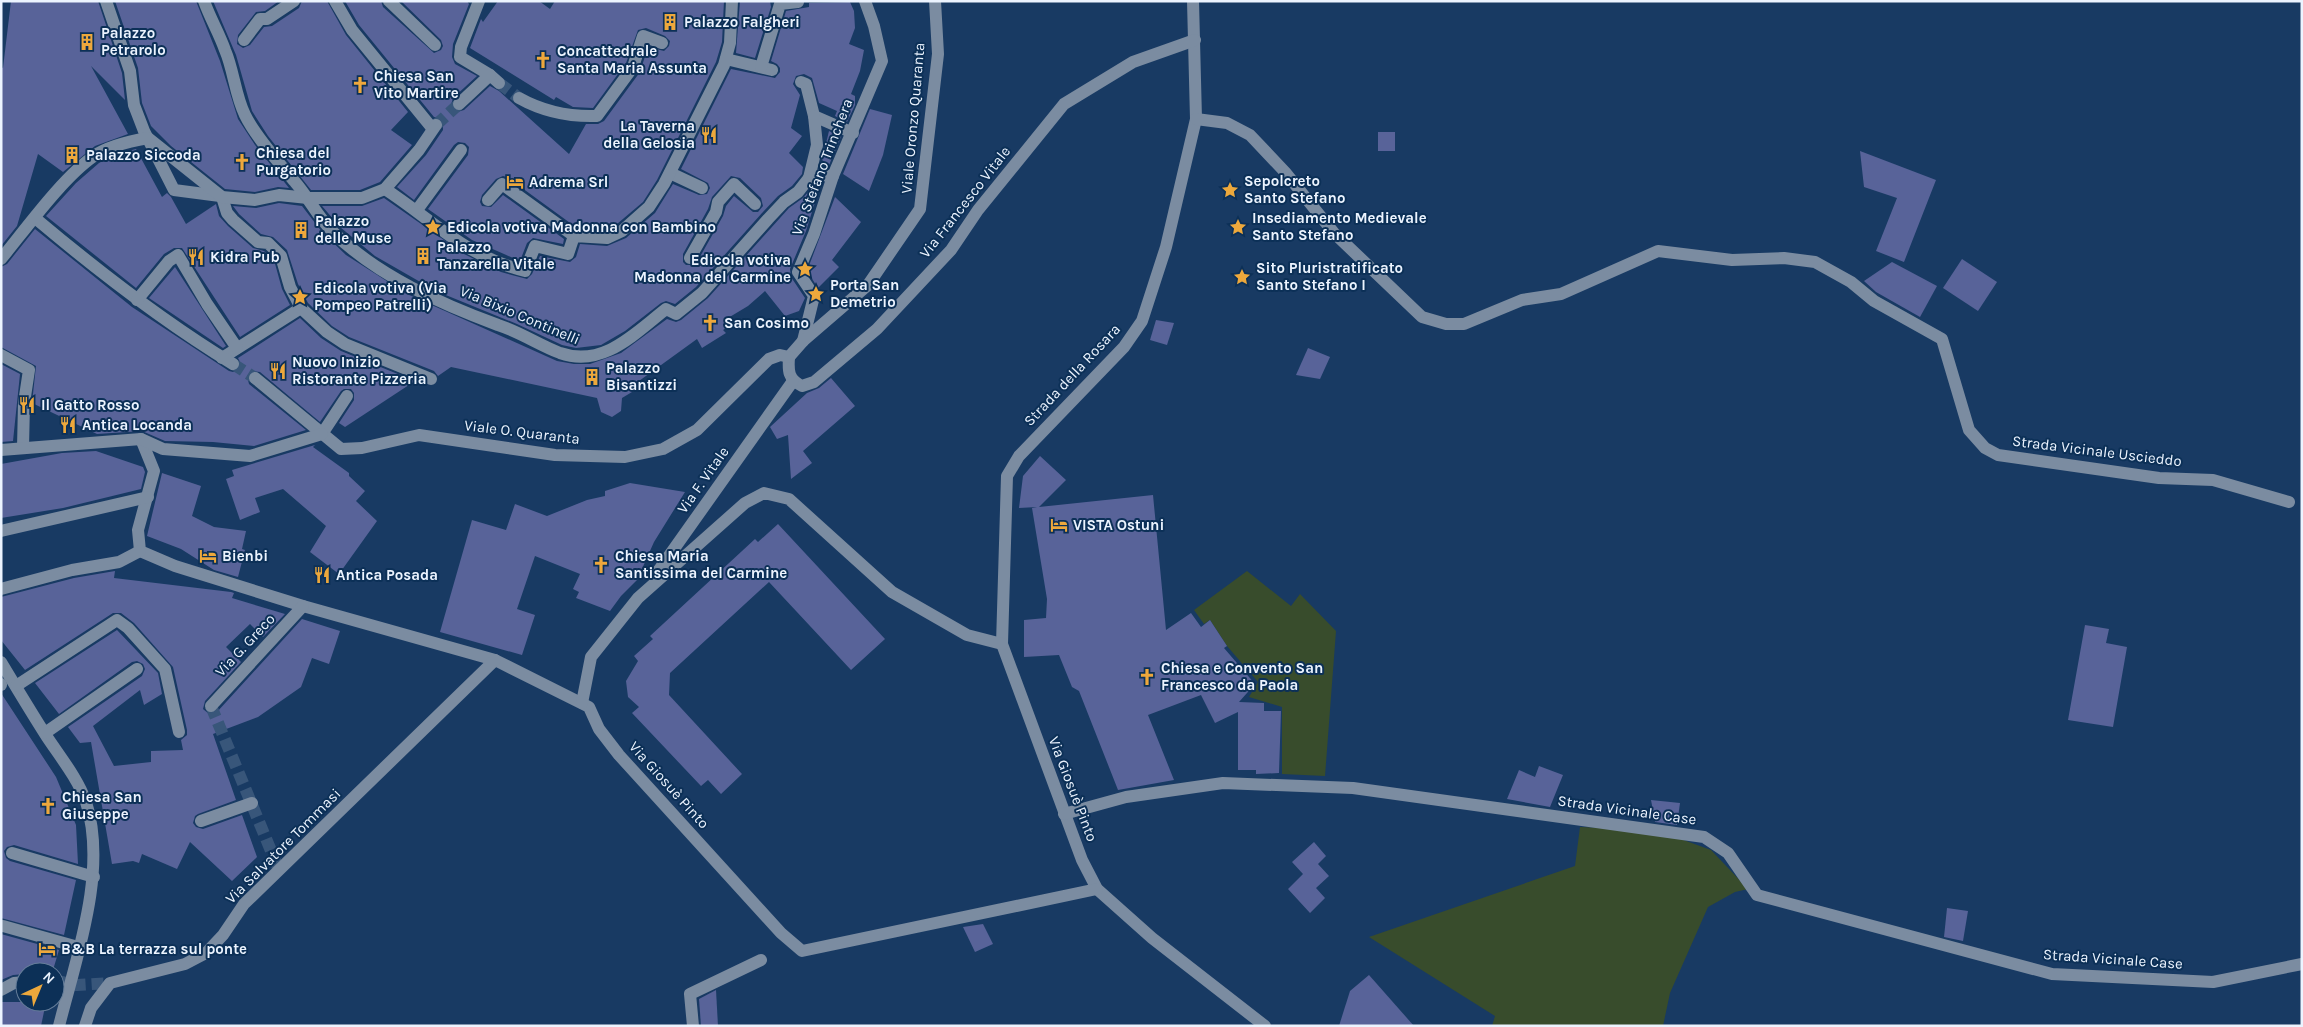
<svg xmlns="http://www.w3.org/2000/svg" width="2303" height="1027" viewBox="0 0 2303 1027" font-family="Karla,sans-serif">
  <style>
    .green { fill: #384c2c }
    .building { fill: #586399; fill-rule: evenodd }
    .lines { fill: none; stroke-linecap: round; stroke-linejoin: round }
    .minor-tunnel { stroke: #38567a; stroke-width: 12; stroke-dasharray: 12 6; stroke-linecap: butt }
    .minor { stroke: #7b8ca1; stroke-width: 12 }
    .labels { text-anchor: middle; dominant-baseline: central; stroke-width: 4; stroke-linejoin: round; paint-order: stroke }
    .poi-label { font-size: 15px; font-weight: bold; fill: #ecf4ff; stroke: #0c3057; text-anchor: start }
    .street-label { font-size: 15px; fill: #ecf4ff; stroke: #0c3057 }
  </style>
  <rect width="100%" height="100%" fill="#183a63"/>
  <g class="green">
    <polygon points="1247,571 1291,606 1300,594 1336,631 1325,776 1282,774 1282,707 1249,697 1258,682 1227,646 1210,620 1204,624 1194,610"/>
    <polygon points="1580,827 1656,830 1711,850 1748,889 1735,892 1708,907 1670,993 1663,1026 1492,1026 1495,1016 1369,937 1575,866"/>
  </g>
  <g class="building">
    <polygon points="11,1 98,1 122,73 125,100 91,66 128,134 95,146 63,172 38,154 17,226 1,246 1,67 3,68"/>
    <polygon points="115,1 196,1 220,61 238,119 255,145 289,188 278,187 255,192 225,189 171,146 151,126 142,103 138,68"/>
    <polygon points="213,1 279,1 265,11 256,12 238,35 237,44 243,48 250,45 264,27 272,26 299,8 302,1 327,1 346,35 408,112 391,130 412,145 380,182 360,190 311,190 268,136 252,111 236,55"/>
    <polygon points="345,1 381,1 383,7 434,53 441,50 443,46 441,40 401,1 467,1 469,4 453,44 452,57 455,64 477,76 453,98 451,105 453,109 457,112 464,110 490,86 499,91 569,154 586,124 598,124 604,121 640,72 648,47 664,51 669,46 670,41 665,36 646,28 638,30 626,63 593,108 573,107 556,97 554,100 470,48 481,19 483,22 498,1 539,1 550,9 555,1 724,1 722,42 716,62 657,180 643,202 617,224 605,230 577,228 507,177 503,176 496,179 482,195 480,202 482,206 491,207 503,195 564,239 563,244 533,238 527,243 520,261 472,240 428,209 468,155 469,147 465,143 458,142 454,145 414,200 397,187 426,155 443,130 443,122 440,118 434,117 359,25"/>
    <polygon points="740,1 770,1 771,7 755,58 736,53"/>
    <path d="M850,2L854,11L855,28L849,44L864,50L860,71L851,94L855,96V105L847,122L835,116L837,111L819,103L812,78L804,74L796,76L793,84L800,95L791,128L802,136L789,153L803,167L802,174L792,186L778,196L762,213L696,287L675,304L666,301L661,303L625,331L601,345L576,348L562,345L517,324L436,291L375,256L340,227L322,206H362L384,198L464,254L501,272L527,279L532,274L540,256L570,262L576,257L580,244L607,246L626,238L655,213L673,184L699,195L707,194L710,188L708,183L681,169L731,69L775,78L780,72V68L777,64L771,61L786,11L809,7V3ZM731,176L740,178L761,198L763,206L758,212H753L734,196L726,206L723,216L697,262L694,265H686L683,262V254L708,209L712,197Z"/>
    <polygon points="870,109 892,115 883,155 869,191 843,174"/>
    <polygon points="829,131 841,137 829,165 822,160"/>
    <rect x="1378" y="132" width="17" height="19"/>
    <polygon points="136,149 162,197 167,193 171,197 186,224 216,204 219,216 228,226 253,248 264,251 274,260 282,289 290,305 240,337 182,248 174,248 164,254 136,288 46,216 76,183 99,163 116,154"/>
    <polygon points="1860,151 1936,180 1904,262 1876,251 1897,198 1864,187"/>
    <polygon points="821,183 806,231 790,269 791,277 805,298 799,311 785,316 765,291 748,306 728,318 732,324 723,330 726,333 702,348 697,339 639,381 642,386 622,398 621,411 612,417 601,412 597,398 451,367 438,376 434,371 349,337 332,326 308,303 298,284 287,250 273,237 261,234 239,214 233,206 256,208 279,203 302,206 322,232 346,255 407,294 557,361 574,364 590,364 621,353 667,319 676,322 681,320 708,298 789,208 803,198 814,185"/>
    <polygon points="835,197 861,222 832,260 839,267 818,288 807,271"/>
    <polygon points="35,229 132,307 229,371 233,372 240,369 241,364 238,358 300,318 321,338 341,351 415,381 345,427 339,423 354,400 354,393 351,389 344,389 341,391 320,422 260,372 252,371 247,376 249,384 306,430 254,446 213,442 165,441 142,431 97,434 32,403 36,366 1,347 1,267 7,264"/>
    <polygon points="1962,259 1997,282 1978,311 1943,288"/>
    <polygon points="1892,262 1937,286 1920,317 1876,292 1864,281"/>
    <polygon points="175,267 226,346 223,348 149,298"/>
    <polygon points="1156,320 1174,323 1167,345 1150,340"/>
    <polygon points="1308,348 1330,357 1320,379 1296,375"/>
    <polygon points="1,364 20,374 13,441 1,442"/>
    <polygon points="831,378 855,406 803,451 812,463 791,479 788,435 777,439 770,427 807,393 819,388"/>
    <polygon points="315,445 313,447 349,473 349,476 365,491 356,501 377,521 339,574 310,552 326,526 283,489 255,498 260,512 240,520 226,479 234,476 232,470"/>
    <polygon points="96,451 143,467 145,472 141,489 63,508 1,518 1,464 62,453"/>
    <polygon points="1040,456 1066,480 1039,507 1153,495 1166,630 1191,613 1201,627 1210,620 1227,646 1224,648 1255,684 1239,702 1264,703 1264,711 1281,711 1279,773 1256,774 1256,770 1238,770 1238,712 1215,723 1201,695 1148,715 1174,780 1118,790 1079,691 1072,687 1059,655 1024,657 1024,620 1046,618 1047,599 1032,508 1037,507 1019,508 1023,476"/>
    <polygon points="162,473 201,486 192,516 214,527 246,531 242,549 245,550 238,577 214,570 181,549 147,536"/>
    <polygon points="630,483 685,492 654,542 637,580 621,596 610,611 576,598 579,592 573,589 580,574 535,556 517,609 535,615 522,655 440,632 472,520 506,530 515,504 547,516 587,500 605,496 605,491"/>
    <polygon points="778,524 885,639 851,670 769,582 670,673 669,695 742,774 721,794 708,780 701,786 632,713 639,707 628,697 626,681 638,661 634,656 653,639 650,636 755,539 758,542"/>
    <polygon points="115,571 114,578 231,592 234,593 232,598 285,614 263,637 250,624 226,647 241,662 205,701 203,709 209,714 217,712 302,619 340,631 329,664 312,658 301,687 258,717 213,734 236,800 198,814 195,816 193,823 196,827 203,829 242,815 257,857 232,881 190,842 177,869 142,854 139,863 133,861 112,864 91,742 80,743 68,727 142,676 145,669 143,664 137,661 132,662 59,714 35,683 117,630 158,673 162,694 144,705 140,690 93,726 114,766 151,762 151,751 183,750 181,740 187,735 187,730 173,667 134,623 121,613 113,613 25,670 1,640 1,597 74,578"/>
    <polygon points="2085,625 2109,629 2106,643 2127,647 2113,727 2068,720"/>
    <polygon points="1,693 56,777 76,825 78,864 14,845 7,847 4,851 6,858 10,861 76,880 64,935 1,918"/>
    <polygon points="1539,766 1563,775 1550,807 1507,799 1519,770 1535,777"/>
    <polygon points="1651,800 1680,803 1677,825 1655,822"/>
    <polygon points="1314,842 1326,856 1318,864 1329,876 1316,888 1325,898 1310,913 1288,889 1303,874 1292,862"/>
    <polygon points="1947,908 1968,911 1963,941 1944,937"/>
    <polygon points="983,924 993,944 975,952 963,927"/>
    <polygon points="1,934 59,950 53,970 25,972 25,974 13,975 1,980"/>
    <polygon points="1369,975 1414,1026 1339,1026 1350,991"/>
    <polygon points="716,990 718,1026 701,1026 699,999"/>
    <polygon points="1,1002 46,1002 41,1026 1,1026"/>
  </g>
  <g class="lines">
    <g class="minor-tunnel">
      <polyline points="499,83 519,98"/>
      <polyline points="436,125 459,104"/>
      <polyline points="233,364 255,378"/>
      <polyline points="211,706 279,870"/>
      <polyline points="56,981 77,985 110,983"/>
    </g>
    <g class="minor">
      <polyline points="106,1 130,71 134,105 144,131 174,190 220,196"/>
      <path d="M204,1C210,18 219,33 225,50C234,71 235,95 245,115C255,136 280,164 295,182C309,198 318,218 334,233C378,276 441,304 498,325C520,332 539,345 560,353C603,368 634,334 666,309L676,314L702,293L768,219L784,202L798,192L809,178L820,175L833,176"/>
      <polyline points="335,1 352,30 432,128"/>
      <polyline points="389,1 435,45"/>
      <polyline points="479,1 461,47 460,57 490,75 499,83"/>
      <polyline points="1193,1 1196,119 1166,247 1142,321 1124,347 1019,456 1007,476 1002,644 1082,860 1097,889 1152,938 1265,1026"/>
      <polyline points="244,40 260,19 267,19 294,1"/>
      <polyline points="726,59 772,70"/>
      <polyline points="761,67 780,4 798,2"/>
      <polyline points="801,82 806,84 814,116 853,133"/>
      <path d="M519,98C544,112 568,117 597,116L633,67L643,36L662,43"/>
      <polyline points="459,104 490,75"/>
      <polyline points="1196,119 1227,123 1250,135 1285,172 1334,233 1422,317 1446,324 1464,324 1522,300 1561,294 1658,251 1732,260 1784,258 1815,262 1851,282 1874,301 1942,339 1969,430 1985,448 1998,455 2159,478 2213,480 2289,502"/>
      <polyline points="670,173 702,188"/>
      <polyline points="809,178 817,145 814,116"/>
      <path d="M385,189C435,222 465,256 525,271L535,246L568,254L574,236L607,238L622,231L649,207L664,184L724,65L730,43L732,1"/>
      <polyline points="222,197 227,213 233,220 258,242 268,243 281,256 290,287 301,308 222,358"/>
      <polyline points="488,200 502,184 574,236"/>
      <polyline points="417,210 461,150"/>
      <path d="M35,218C98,271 162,321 233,364"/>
      <polyline points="690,258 716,212 718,202 734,184 755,204"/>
      <path d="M1,259C25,230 63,177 94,156C108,146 131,141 148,138L222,197L255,200L279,195L308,198H362L385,189L419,150L436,125"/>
      <polyline points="137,300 169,261 178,255 207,304 237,348"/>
      <polyline points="301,308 327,332 345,344 431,379"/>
      <polyline points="803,341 814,296 798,272 814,234 833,176 882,61 874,26 865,1"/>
      <polyline points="1,355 29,370 24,403 23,448"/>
      <path d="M789,357C788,371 788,379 802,386L814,382L877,329L951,250L978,210L1064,104L1133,62L1195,40"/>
      <polyline points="789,357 803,341 868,285 920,209 938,54 935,1"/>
      <polyline points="255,378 341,449 362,448 419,435 555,455 625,457 663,449 697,430 769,359 780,355 789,357"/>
      <polyline points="322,434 347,396"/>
      <polyline points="141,439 154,471 138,530 140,551 175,566 303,606 495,660 589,707 599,729 619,755 781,933 802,951 1097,889"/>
      <polyline points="1,450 141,439 163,449 250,456 322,434"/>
      <polyline points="1,531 148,497"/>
      <polyline points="654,577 793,381"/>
      <polyline points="1,589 72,570 119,562 140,551"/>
      <path d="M1,662C16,687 31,712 47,737C61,758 78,779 86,802C108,871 76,958 59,1026"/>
      <polyline points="1,684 1,685"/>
      <polyline points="16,686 117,620 128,628 165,669 179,732"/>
      <polyline points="582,703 591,657 638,598 745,503 764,493 789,499 892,592 967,635 1002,644"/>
      <polyline points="211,706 303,606"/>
      <polyline points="45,733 137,669"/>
      <polyline points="1064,814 1126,797 1223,783 1353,788 1704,837 1728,853 1757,895 2052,974 2213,982 2302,964"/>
      <polyline points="201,821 252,803"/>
      <polyline points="12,853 94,877"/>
      <polyline points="3,926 78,947"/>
      <polyline points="55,981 56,981"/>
      <polyline points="1,990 14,983 25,982"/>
      <polyline points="85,1026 91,1008 110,983 185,964 206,953 223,935 244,904 495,660"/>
      <polyline points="693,1026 690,994 761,960"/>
    </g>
  </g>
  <defs>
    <g id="building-bare" transform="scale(1.35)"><path d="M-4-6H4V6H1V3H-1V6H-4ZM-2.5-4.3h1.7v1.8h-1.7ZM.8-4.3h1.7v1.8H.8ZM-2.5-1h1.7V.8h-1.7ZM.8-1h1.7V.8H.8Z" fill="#eda83c" stroke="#0c3057" stroke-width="2.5" paint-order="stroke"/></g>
    <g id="church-bare" transform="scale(1.35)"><path d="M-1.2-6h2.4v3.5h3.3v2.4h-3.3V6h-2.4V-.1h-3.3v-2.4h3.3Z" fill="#eda83c" stroke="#0c3057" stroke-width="2.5" paint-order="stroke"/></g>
    <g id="restaurant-bare" transform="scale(1.35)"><path d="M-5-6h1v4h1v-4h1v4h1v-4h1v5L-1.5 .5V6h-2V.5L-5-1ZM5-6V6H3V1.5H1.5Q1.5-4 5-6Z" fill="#eda83c" stroke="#0c3057" stroke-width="2.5" paint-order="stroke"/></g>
    <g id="hotel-bare" transform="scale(1.35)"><path d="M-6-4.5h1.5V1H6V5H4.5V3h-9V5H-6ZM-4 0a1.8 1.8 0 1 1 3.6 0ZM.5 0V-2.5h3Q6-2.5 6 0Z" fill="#eda83c" stroke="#0c3057" stroke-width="2.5" paint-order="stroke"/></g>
    <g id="sight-bare" transform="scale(1.35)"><path d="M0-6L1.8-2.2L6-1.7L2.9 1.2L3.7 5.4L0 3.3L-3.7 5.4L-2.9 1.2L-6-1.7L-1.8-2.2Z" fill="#eda83c" stroke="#0c3057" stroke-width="2.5" paint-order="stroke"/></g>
  </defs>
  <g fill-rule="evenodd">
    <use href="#building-bare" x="670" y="22"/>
    <use href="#building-bare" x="87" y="42"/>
    <use href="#church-bare" x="543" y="60"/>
    <use href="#church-bare" x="360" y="85"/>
    <use href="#restaurant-bare" x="709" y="135"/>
    <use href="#building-bare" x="72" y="155"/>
    <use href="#church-bare" x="242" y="162"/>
    <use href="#hotel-bare" x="515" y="182"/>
    <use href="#sight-bare" x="1230" y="190"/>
    <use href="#sight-bare" x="433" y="227"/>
    <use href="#sight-bare" x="1238" y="227"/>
    <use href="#building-bare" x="301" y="230"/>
    <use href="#building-bare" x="423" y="256"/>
    <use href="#restaurant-bare" x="196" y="257"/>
    <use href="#sight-bare" x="805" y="269"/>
    <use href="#sight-bare" x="1242" y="277"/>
    <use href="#sight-bare" x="816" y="294"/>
    <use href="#sight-bare" x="300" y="297"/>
    <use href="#church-bare" x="710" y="323"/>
    <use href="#restaurant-bare" x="278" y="371"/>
    <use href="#building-bare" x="592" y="377"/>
    <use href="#restaurant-bare" x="27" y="405"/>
    <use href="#restaurant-bare" x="68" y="425"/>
    <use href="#hotel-bare" x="1059" y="525"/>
    <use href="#hotel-bare" x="208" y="556"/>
    <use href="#church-bare" x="601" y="565"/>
    <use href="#restaurant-bare" x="322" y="575"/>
    <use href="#church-bare" x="1147" y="677"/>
    <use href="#church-bare" x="48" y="806"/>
    <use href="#hotel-bare" x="47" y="949"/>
  </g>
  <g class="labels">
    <g class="poi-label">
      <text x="684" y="22">Palazzo Falgheri</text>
      <text x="101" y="33">Palazzo<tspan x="101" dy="17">Petrarolo</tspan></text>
      <text x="557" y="51">Concattedrale<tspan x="557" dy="17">Santa Maria Assunta</tspan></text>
      <text x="374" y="76">Chiesa San<tspan x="374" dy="17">Vito Martire</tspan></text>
      <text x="695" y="126" text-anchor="end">La Taverna<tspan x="695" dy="17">della Gelosia</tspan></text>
      <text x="256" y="153">Chiesa del<tspan x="256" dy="17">Purgatorio</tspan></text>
      <text x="86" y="155">Palazzo Siccoda</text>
      <text x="1244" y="181">Sepolcreto<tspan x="1244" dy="17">Santo Stefano</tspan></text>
      <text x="529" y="182">Adrema Srl</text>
      <text x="1252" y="218">Insediamento Medievale<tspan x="1252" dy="17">Santo Stefano</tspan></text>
      <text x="315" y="221">Palazzo<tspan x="315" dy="17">delle Muse</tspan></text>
      <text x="447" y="227">Edicola votiva Madonna con Bambino</text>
      <text x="437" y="247">Palazzo<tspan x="437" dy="17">Tanzarella Vitale</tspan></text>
      <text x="210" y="257">Kidra Pub</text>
      <text x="791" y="260" text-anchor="end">Edicola votiva<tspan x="791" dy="17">Madonna del Carmine</tspan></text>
      <text x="1256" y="268">Sito Pluristratificato<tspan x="1256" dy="17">Santo Stefano I</tspan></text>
      <text x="830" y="285">Porta San<tspan x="830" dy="17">Demetrio</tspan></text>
      <text x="314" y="288">Edicola votiva (Via<tspan x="314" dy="17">Pompeo Patrelli)</tspan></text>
      <text x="724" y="323">San Cosimo</text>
      <text x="292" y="362">Nuovo Inizio<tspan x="292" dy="17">Ristorante Pizzeria</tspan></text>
      <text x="606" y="368">Palazzo<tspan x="606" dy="17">Bisantizzi</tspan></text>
      <text x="41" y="405">Il Gatto Rosso</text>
      <text x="82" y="425">Antica Locanda</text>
      <text x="1073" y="525">VISTA Ostuni</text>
      <text x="222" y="556">Bienbi</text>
      <text x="615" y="556">Chiesa Maria<tspan x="615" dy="17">Santissima del Carmine</tspan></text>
      <text x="336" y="575">Antica Posada</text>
      <text x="1161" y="668">Chiesa e Convento San<tspan x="1161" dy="17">Francesco da Paola</tspan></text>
      <text x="62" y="797">Chiesa San<tspan x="62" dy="17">Giuseppe</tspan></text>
      <text x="61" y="949">B&amp;B La terrazza sul ponte</text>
    </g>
    <g class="street-label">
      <text transform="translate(913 118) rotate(-85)">Viale Oronzo Quaranta</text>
      <text transform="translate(822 167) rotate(-69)">Via Stefano Trinchera</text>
      <text transform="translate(965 202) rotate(-52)">Via Francesco Vitale</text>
      <text transform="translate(520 315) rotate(23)">Via Bixio Continelli</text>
      <text transform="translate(1072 375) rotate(-47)">Strada della Rosara</text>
      <text transform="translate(522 432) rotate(7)">Viale O. Quaranta</text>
      <text transform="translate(2097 451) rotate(7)">Strada Vicinale Uscieddo</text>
      <text transform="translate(703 480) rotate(-55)">Via F. Vitale</text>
      <text transform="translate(245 645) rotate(-47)">Via G. Greco</text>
      <text transform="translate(669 785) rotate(48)">Via Giosuè Pinto</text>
      <text transform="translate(1073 789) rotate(69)">Via Giosuè Pinto</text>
      <text transform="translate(1627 810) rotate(8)">Strada Vicinale Case</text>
      <text transform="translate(283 846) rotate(-45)">Via Salvatore Tommasi</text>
      <text transform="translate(2113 959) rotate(4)">Strada Vicinale Case</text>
    </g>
  </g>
  <rect width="2303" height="1027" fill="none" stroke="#ecf4ff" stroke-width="5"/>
  <g transform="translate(40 987) rotate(44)"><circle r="24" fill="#0c3057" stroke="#667e9a"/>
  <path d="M0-4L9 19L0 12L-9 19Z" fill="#eda83c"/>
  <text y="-8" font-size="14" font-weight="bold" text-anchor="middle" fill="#ecf4ff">N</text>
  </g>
</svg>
